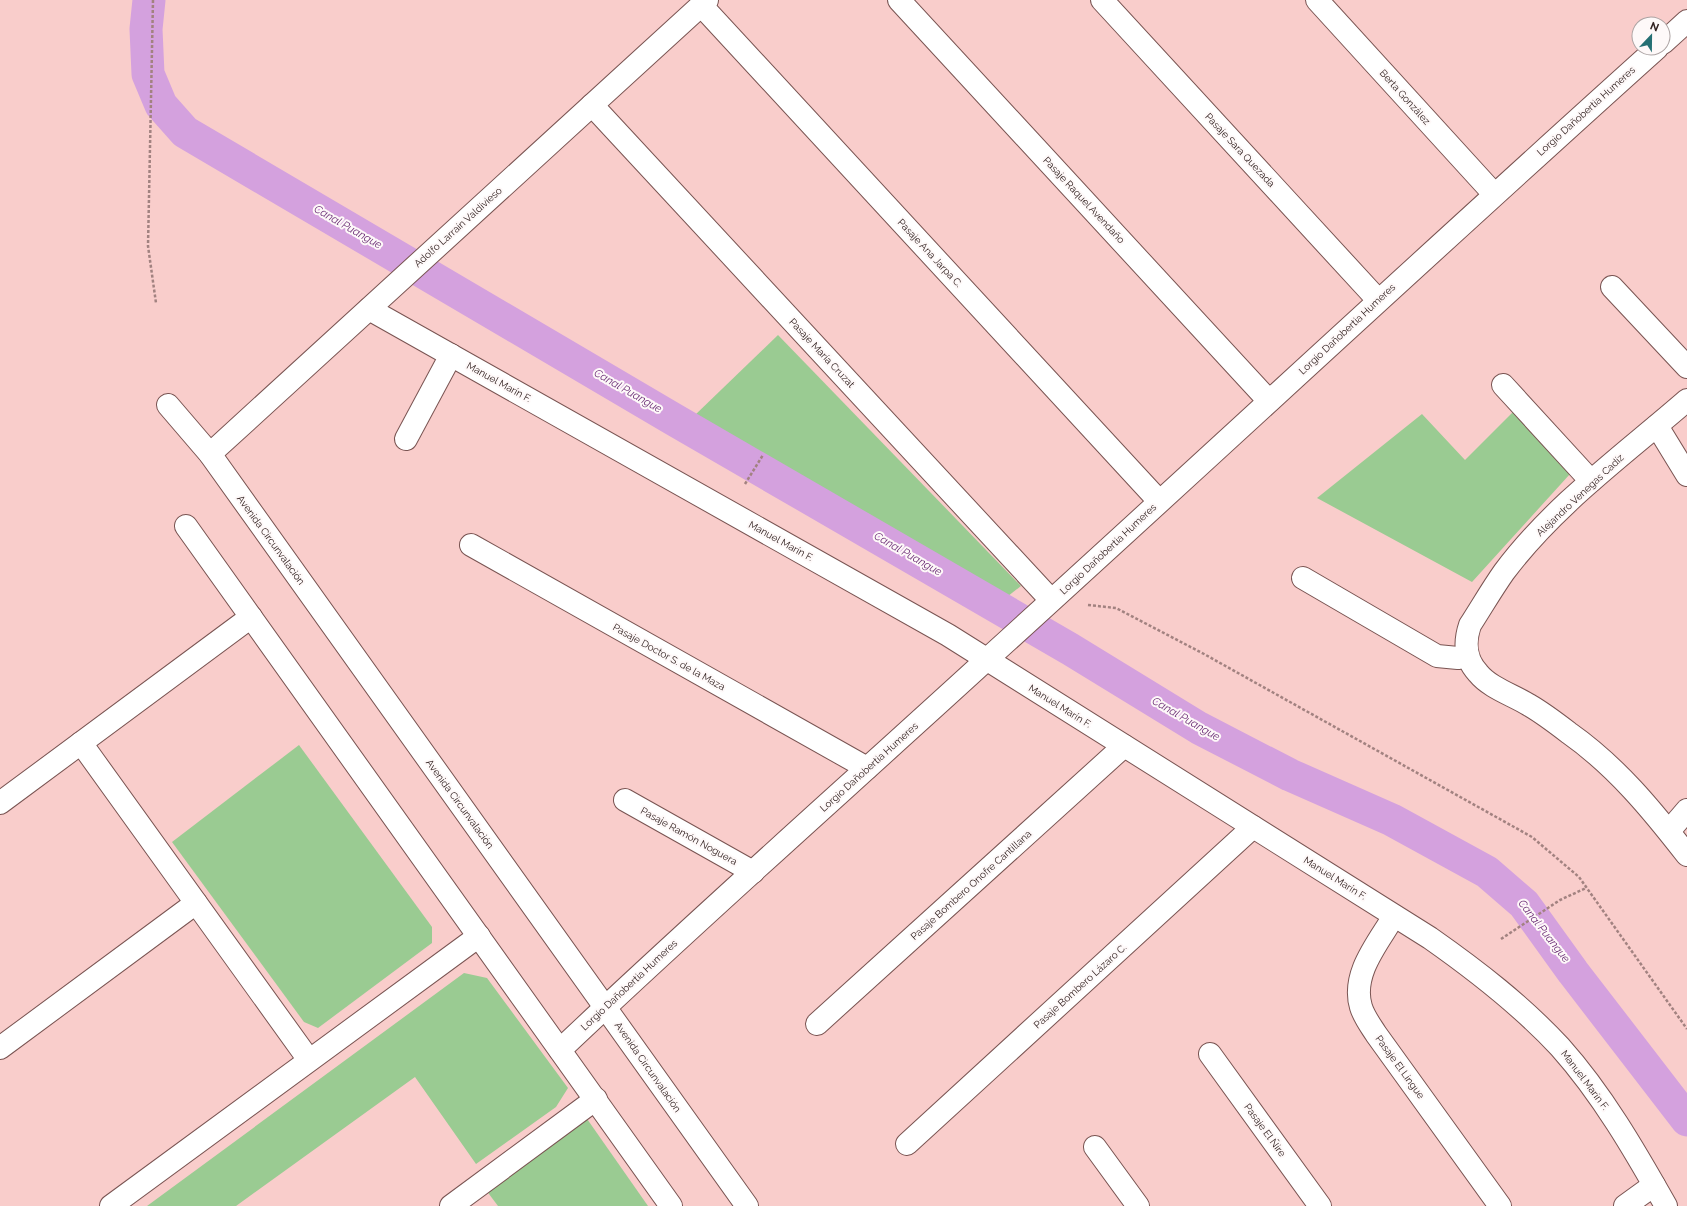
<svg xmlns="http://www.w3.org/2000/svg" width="1687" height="1206" viewBox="0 0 1687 1206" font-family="Raleway,sans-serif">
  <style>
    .green { fill: #9acb92 }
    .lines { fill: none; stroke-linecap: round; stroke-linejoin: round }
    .canal { stroke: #d4a1de; stroke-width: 33 }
    .minor-casing { stroke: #795452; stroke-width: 24 }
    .path { stroke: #a28280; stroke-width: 2.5; stroke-dasharray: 3 2; stroke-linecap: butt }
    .minor { stroke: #fff; stroke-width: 22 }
    .labels { text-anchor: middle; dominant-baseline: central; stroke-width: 4; stroke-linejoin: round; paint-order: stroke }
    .street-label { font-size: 10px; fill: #322221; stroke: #fef9f9 }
    .water-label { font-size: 11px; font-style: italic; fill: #6a2d75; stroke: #fef9f9 }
  </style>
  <rect width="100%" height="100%" fill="#f9cdcb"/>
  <g class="green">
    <polygon points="778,335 1021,586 1003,600 694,416"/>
    <polygon points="1515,410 1570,474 1472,582 1317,498 1422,414 1465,460"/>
    <polygon points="299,745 432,927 432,943 318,1028 304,1022 172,842"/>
    <polygon points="464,973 487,978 568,1088 556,1107 476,1164 415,1077 236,1206 147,1206"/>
    <polygon points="585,1116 648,1206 498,1206 486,1190"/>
  </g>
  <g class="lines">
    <polyline class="canal" points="149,0 146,29 148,74 161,105 185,132 673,419 1070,649 1199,728 1290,775 1392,820 1487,872 1524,904 1573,972 1687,1120"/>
    <g class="minor-casing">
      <g id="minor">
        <polyline points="899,0 1269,401"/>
        <polyline points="1102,0 1378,300"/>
        <polyline points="1317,0 1494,194"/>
        <polyline points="701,5 1159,501"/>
        <polyline points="1663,43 1687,21"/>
        <polyline points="592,105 1051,600"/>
        <polyline points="1612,287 1687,367"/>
        <path d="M369,309L948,635L1430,938C1477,971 1521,1005 1560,1047C1602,1094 1635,1151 1666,1206"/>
        <polyline points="1503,385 1591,481"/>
        <path d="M1687,400C1625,454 1554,505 1504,572C1492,589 1481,608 1470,625C1464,643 1465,659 1478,673C1490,688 1513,695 1529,705C1543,713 1556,723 1569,733C1616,766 1652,810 1687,855"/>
        <polyline points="168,405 210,454 747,1206"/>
        <polyline points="1657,426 1687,475"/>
        <polyline points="406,439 451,355"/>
        <polyline points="210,454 707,0"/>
        <polyline points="186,526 671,1206"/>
        <polyline points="471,545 867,768"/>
        <polyline points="1303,578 1437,656 1458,658 1467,655"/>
        <polyline points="81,743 309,1060"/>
        <polyline points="625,800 753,872"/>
        <polyline points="0,803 251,617"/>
        <polyline points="1669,831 1687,810"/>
        <path d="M1394,916C1378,943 1351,974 1361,1007C1364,1017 1371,1026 1376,1034L1500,1206"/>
        <polyline points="817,1024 1124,746"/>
        <polyline points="0,1048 196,903"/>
        <path d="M560,1050C699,918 843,791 984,662C1209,458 1431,251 1657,48"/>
        <polyline points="1210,1054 1320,1206"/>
        <polyline points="907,1144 1253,827"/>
        <polyline points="1095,1147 1138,1206"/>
        <polyline points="111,1206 479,936"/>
        <polyline points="451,1206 596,1099"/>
        <polyline points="1625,1206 1654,1185"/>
      </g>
    </g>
    <g class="path">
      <polyline points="153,0 148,246 156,303"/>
      <polyline points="745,484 763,455"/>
      <polyline points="1088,605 1116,608 1204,654 1532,837 1579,877 1687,1029"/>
      <polyline points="1501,939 1560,900 1586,888"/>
    </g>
    <use href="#minor" class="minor"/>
  </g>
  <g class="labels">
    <g class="street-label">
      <text transform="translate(1405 97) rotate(48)">Berta González</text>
      <text transform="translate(1586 111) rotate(-42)">Lorgio Dañobertia Humeres</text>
      <text transform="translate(1240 150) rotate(47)">Pasaje Sara Quezada</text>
      <text transform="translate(1084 200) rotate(47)">Pasaje Raquel Avendaño</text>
      <text transform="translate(458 227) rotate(-42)">Adolfo Larraín Valdivieso</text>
      <text transform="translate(930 253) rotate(47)">Pasaje Ana Jarpa C.</text>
      <text transform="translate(1347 329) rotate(-43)">Lorgio Dañobertia Humeres</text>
      <text transform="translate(822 353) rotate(47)">Pasaje María Cruzat</text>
      <text transform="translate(499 382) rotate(29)">Manuel Marín F.</text>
      <text transform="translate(1580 495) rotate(-43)">Alejandro Venegas Cadíz</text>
      <text transform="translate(271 540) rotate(54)">Avenida Circunvalación</text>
      <text transform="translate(781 541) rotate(29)">Manuel Marín F.</text>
      <text transform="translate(1108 549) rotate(-43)">Lorgio Dañobertia Humeres</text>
      <text transform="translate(669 657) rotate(29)">Pasaje Doctor S. de la Maza</text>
      <text transform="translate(1060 706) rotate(32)">Manuel Marín F.</text>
      <text transform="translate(869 767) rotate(-42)">Lorgio Dañobertia Humeres</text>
      <text transform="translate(460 804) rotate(54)">Avenida Circunvalación</text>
      <text transform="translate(689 836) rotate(29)">Pasaje Ramón Noguera</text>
      <text transform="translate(1335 878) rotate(32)">Manuel Marín F.</text>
      <text transform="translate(971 885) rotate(-42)">Pasaje Bombero Onofre Cantillana</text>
      <text transform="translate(629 985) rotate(-43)">Lorgio Dañobertia Humeres</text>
      <text transform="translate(1080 986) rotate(-42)">Pasaje Bombero Lázaro C.</text>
      <text transform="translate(648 1067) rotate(55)">Avenida Circunvalación</text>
      <text transform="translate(1400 1067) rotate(54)">Pasaje El Lingue</text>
      <text transform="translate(1585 1080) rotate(53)">Manuel Marín F.</text>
      <text transform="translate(1265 1130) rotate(54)">Pasaje El Ñire</text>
    </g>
    <g class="water-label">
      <text transform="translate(348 227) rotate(30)">Canal Puangue</text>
      <text transform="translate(628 391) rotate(30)">Canal Puangue</text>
      <text transform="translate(908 554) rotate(30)">Canal Puangue</text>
      <text transform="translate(1186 719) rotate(30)">Canal Puangue</text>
      <text transform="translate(1544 931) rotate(52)">Canal Puangue</text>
    </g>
  </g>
  <g transform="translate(1651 36) rotate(22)"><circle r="19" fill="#fef9f9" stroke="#aca3a3"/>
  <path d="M0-3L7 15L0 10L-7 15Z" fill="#257074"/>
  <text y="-6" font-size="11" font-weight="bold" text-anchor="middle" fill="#322221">N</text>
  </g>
</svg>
